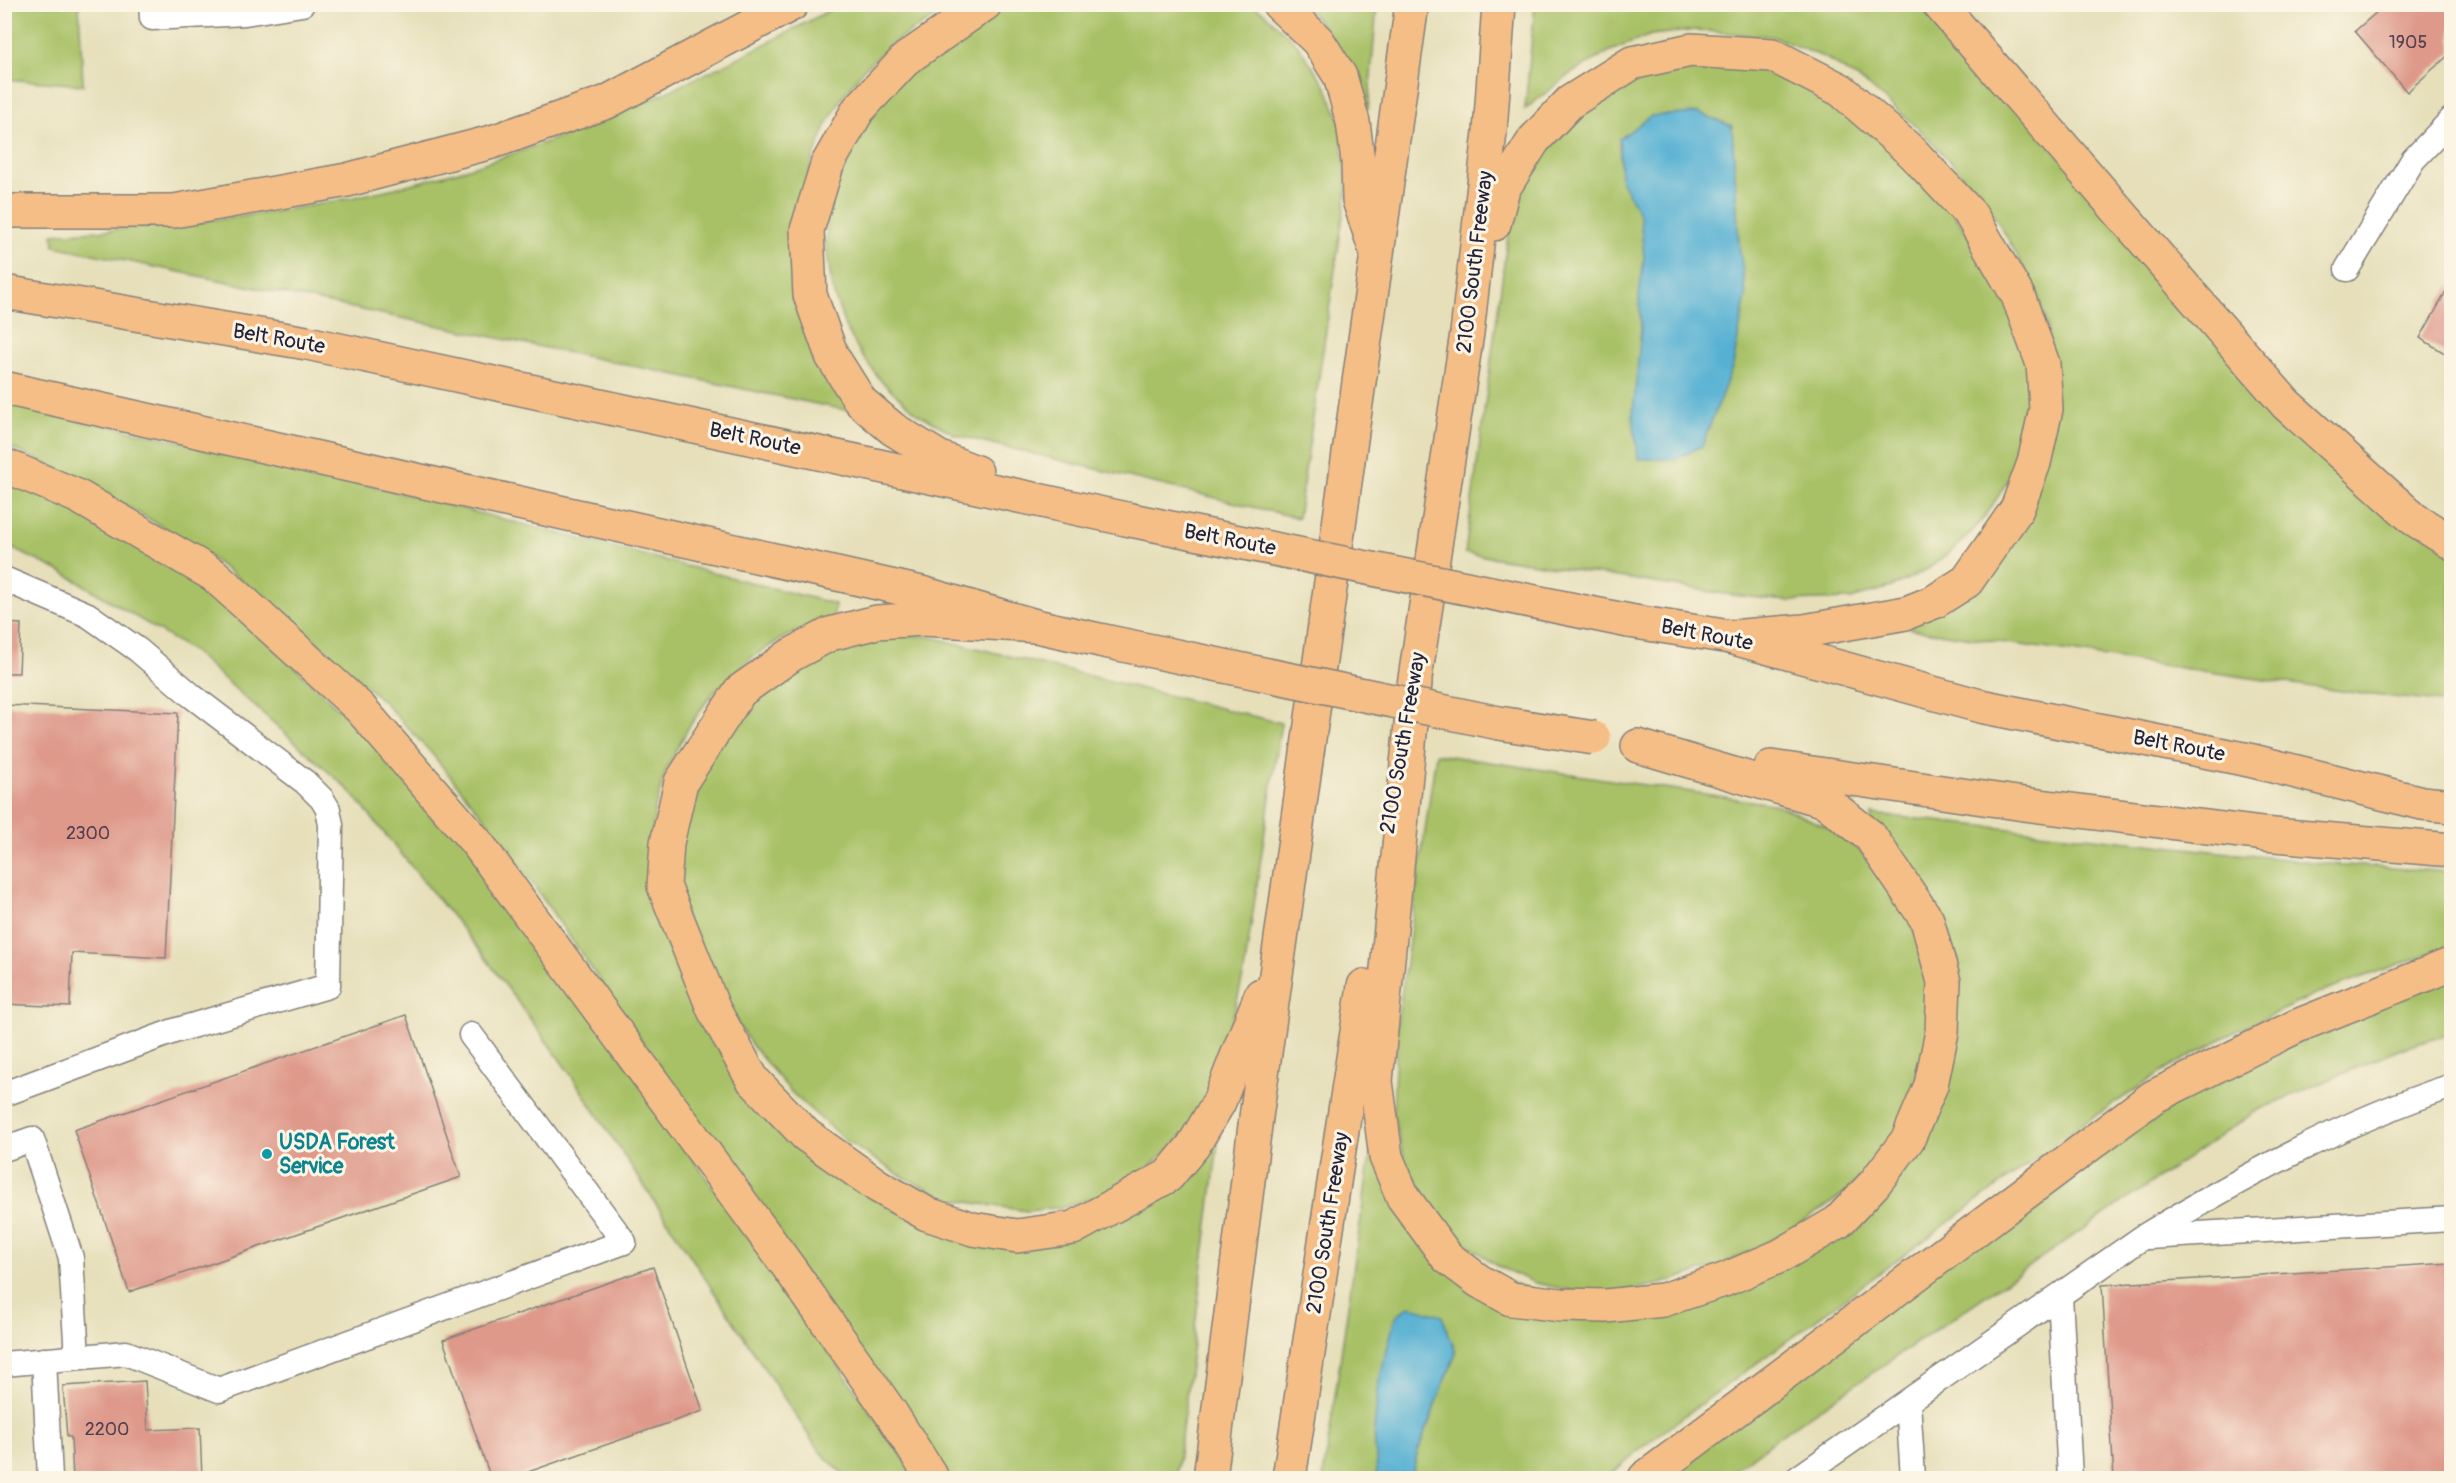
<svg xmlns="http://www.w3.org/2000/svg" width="2456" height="1483" viewBox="0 0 2456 1483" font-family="Pangolin,sans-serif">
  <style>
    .green { fill: #a8c166; stroke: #657250; stroke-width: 1.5 }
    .water { fill: #55b0d3; stroke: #3c6987; stroke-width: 1.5 }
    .building { fill: #de998a }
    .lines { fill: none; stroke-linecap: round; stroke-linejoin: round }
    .minor-casing { stroke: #84807a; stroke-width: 27 }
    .highway-casing { stroke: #84807a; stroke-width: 36 }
    .minor { stroke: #fff; stroke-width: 24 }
    .highway { stroke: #f6be87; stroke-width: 33 }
    .highway-bridge-casing { stroke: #84807a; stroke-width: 36; stroke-linecap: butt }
    .highway-bridge { stroke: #f6be87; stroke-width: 33 }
    .culture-dot { fill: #0f9aa8; stroke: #fcf5e5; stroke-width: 2 }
    .labels { text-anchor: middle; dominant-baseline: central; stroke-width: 6; stroke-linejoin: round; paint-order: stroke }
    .number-label { font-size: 18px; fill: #51404f }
    .street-label { font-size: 21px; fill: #22223b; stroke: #fcf5e5 }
    .culture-label { font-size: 21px; font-weight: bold; fill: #0d838f; stroke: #fcf5e5; text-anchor: start }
  </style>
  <rect width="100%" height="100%" fill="#fcf5e5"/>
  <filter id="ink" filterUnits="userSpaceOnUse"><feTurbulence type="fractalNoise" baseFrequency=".0167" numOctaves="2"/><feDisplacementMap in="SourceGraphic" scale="12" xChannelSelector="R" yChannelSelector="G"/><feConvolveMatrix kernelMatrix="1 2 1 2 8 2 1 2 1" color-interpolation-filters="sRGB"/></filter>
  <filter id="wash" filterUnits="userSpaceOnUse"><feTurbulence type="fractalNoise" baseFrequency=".008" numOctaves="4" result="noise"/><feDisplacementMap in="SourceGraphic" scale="24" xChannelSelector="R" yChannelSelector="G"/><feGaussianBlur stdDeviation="1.35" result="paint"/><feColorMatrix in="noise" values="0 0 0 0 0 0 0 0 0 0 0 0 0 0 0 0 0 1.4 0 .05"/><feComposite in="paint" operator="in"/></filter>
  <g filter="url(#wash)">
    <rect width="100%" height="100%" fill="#e6dfba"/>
    <g class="green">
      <polygon points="1009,4 1252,5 1263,12 1297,44 1326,86 1340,121 1347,189 1298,518 956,435 918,414 881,381 861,354 845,326 832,288 826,244 828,202 857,120 950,34"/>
      <polygon points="4,5 79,5 83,85 5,79"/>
      <path d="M839,5H955L892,43L864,69L842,98L826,126L811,164L800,247L855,412L54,246L53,234C171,226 280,216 395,188C552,151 699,81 839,5Z"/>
      <path d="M1304,5H1377L1368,110C1349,64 1339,42 1304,5Z"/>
      <polygon points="1535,5 1937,5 2218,333 2451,546 2451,703 2362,694 1911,629 1912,616 1985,560 2054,369 2047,326 2035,287 1997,220 1959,171 1919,129 1869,86 1826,58 1774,37 1696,30 1651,35 1610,51 1570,74 1525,109"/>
      <polygon points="1670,59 1791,68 1928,174 2018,312 2029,380 2027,419 2020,451 2004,487 1985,517 1959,545 1929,568 1894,586 1851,599 1787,601 1732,595 1465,553 1512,205 1525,173 1577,105"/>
      <polygon points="5,403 307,469 835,604 833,619 784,637 751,658 712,694 690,725 667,767 654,812 651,873 657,916 675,966 711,1032 853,1177 1030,1242 1203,1157 1219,1136 1176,1478 946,1478 500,837 432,754 384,702 276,606 190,543 84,481 5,445"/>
      <polygon points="5,472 212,587 460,826 917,1478 847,1478 819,1451 571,1075 482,953 350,791 194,652 64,573 5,545"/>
      <polygon points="891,635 927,636 1281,723 1244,972 1225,1050 1208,1098 1185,1133 1144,1172 1105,1194 1064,1207 1027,1211 948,1199 898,1174 846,1141 793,1094 753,1047 722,1001 681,906 677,848 681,808 725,718 798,658"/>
      <polygon points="1436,754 1778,805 1831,829 1862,852 1916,929 1929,977 1930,1055 1899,1136 1843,1195 1787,1232 1726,1263 1657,1285 1619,1292 1574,1291 1535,1283 1498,1266 1458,1238 1429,1203 1405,1163 1393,1114 1397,1025"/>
      <polygon points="1872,814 2330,864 2451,872 2451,946 2328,989 2236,1031 2167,1069 2084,1123 1645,1445 1606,1478 1323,1478 1372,1142 1443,1258 1609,1318 1890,1190 1931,1134 1951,1076 1958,1031 1870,829"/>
      <polygon points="2451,972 2451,1034 2403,1048 2258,1110 1787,1431 1724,1478 1653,1478 2142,1115"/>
    </g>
    <g class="water">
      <polygon points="1698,113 1732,126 1739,243 1746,295 1733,365 1702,446 1676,459 1638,459 1633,414 1641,329 1639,296 1644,258 1640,215 1621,180 1619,139 1651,116"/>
      <polygon points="1409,1306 1442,1316 1456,1353 1418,1451 1411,1478 1375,1478 1377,1472 1374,1430 1379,1381 1395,1318"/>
    </g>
    <g id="blocks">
      <g class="building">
        <polygon points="2386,4 2451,4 2451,53 2407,92 2355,31"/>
        <polygon points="2451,283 2451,357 2420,338"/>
        <polygon points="4,623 21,624 19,673 4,673"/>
        <polygon points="4,705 178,713 166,958 72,953 70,1007 4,1004"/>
        <polygon points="406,1015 461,1177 129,1292 74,1130"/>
        <polygon points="2451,1263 2451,1479 2114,1479 2102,1285"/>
        <polygon points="653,1267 703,1411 508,1479 491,1479 443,1340"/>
        <polygon points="145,1381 148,1430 200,1428 202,1479 73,1479 71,1437 67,1437 63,1386"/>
      </g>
    </g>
  </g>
  <g filter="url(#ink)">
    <use href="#blocks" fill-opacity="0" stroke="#84807a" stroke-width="1.5"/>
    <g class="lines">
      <g class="minor-casing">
        <g id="minor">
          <polyline points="151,4 152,18 245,13 302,4"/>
          <polyline points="2347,269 2413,160 2452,119"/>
          <polyline points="4,579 88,615 138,650 192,696 305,782 322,799 328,809 331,825 328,986 174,1031 4,1094"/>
          <polyline points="4,1149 32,1139 71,1258 77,1357"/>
          <polyline points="2148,1237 2452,1219"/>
          <polyline points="2060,1296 2070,1478"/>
          <polyline points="44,1360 50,1478"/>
          <polyline points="4,1364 126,1353 219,1390 624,1242 471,1035"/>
          <polyline points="1908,1402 1913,1478"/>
          <path d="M1798,1478L2143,1237C2241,1178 2342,1122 2452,1086"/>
        </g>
      </g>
      <g class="highway-casing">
        <g id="highway">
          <polyline points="1279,4 1318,41 1340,76 1353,122 1358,161 1359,200 1374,245"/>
          <polyline points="1939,4 2286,404 2414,519 2452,543"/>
          <polyline points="4,211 174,211 347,180 492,142 607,102 792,4"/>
          <polyline points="1494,224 1503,189 1534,140 1570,102 1632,63 1691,50 1772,55 1841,90 1913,153 1971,215 2018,296 2043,364 2046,409 2034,463 2017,509 1967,581 1934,602 1906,613 1804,631 1730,637"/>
          <polyline points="4,292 307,343 1126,519"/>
          <polyline points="4,388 922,593 1036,626 1104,641"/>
          <polyline points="4,465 77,496 214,575 360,708 477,843 790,1269 891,1413 932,1478"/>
          <polyline points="976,472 940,458 893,429 861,402 832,356 810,295 807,230 827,165 858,110 907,58 985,4"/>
          <polyline points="1629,621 1730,637 1980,706 2249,760 2422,803 2452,806"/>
          <polyline points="1036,626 923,619 877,622 830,634 791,655 740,691 681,782 667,843 664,886 714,1010 753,1080 806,1135 878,1186 927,1214 973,1229 1017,1236 1073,1228 1168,1176 1193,1146 1219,1102 1261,995"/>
          <polyline points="1415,683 1376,1081 1386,1157 1403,1197 1447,1257 1479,1281 1511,1299 1561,1305 1606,1306 1663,1300 1724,1280 1780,1256 1838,1222 1874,1184 1908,1139 1931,1085 1942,1032 1944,982 1927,920 1870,836 1825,801 1638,746"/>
          <polyline points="1411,705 1467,333 1490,132 1499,4"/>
          <polyline points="1771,767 2024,804 2263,834 2452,850"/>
          <polyline points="1210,1478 1257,1110 1412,4"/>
          <polyline points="1289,1478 1364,986"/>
          <polyline points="1645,1478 2153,1097 2297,1026 2452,964"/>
        </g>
      </g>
      <use href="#minor" class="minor"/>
      <use href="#highway" class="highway"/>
      <g class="highway-bridge-casing">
        <g id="highway-bridge">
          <polyline points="1126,519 1629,621"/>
          <polyline points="1104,641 1499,723 1594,738"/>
        </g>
      </g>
      <use href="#highway-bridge" class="highway-bridge"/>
    </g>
  </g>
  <circle class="culture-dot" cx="267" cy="1154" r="6"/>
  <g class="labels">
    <g class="number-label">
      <text x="2408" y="42">1905</text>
      <text x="88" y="833">2300</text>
      <text x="107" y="1429">2200</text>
    </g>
    <g class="street-label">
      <text transform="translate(1475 262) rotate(-83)">2100 South Freeway</text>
      <text transform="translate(279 339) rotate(10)">Belt Route</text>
      <text transform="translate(755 439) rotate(12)">Belt Route</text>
      <text transform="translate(1230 540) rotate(11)">Belt Route</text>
      <text transform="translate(1707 635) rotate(11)">Belt Route</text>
      <text transform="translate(1403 743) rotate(-80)">2100 South Freeway</text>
      <text transform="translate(2179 746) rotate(11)">Belt Route</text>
      <text transform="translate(1328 1223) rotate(-81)">2100 South Freeway</text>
    </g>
    <g class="culture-label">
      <text x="279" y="1142">USDA Forest<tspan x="279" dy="24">Service</tspan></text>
    </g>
  </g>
  <rect width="2456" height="1483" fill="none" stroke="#fcf5e5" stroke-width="24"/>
</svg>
